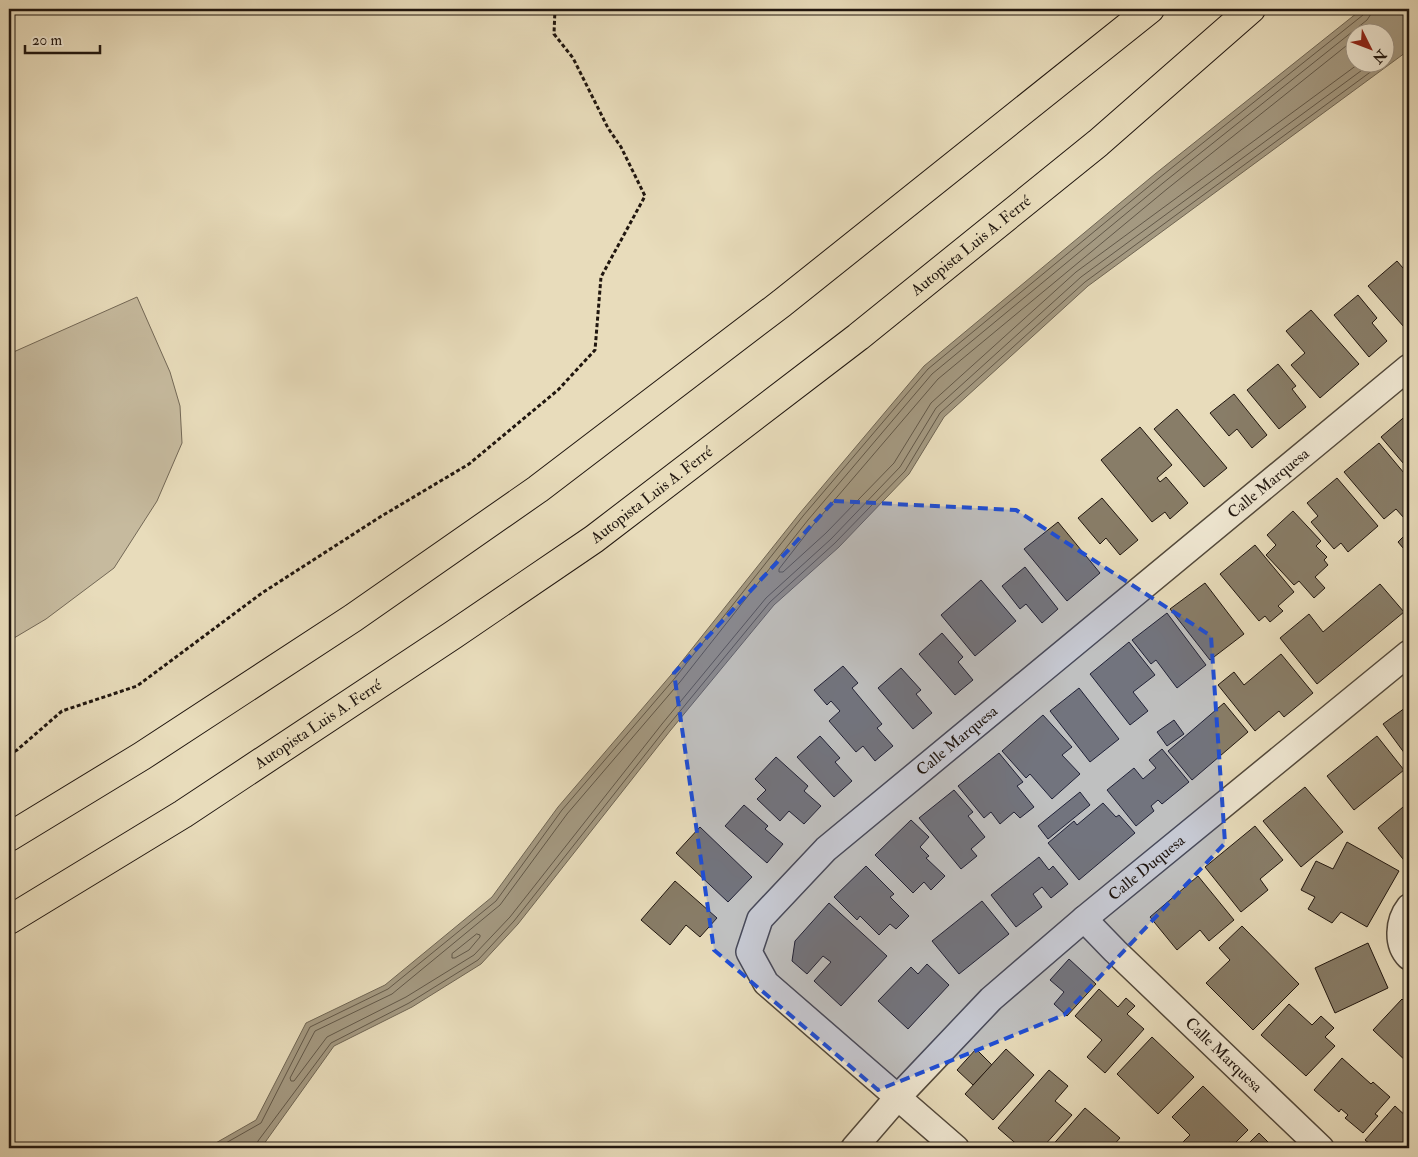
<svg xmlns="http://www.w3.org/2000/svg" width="1418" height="1157" viewBox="0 0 1418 1157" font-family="'IM FELL Double Pica',serif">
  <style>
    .green { fill: #c6ba9e; stroke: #736856 }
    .water { fill: #a49981; stroke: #6f6553; fill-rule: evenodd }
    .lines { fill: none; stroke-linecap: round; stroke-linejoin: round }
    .shore { stroke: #625848; stroke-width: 1 }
    .building { fill: #887d68; stroke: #20160f }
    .minor-casing { stroke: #52483a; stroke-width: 28 }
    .motorway-casing { stroke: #20160f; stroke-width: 30 }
    .path { stroke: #20160f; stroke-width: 3; stroke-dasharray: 4 2.5; stroke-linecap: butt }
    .minor { stroke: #f0e8d3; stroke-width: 25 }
    .motorway { stroke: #e8dcbb; stroke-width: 28 }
    .marked { fill: #1d4ed8; fill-opacity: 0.2; stroke: #1d4ed8; stroke-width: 4; stroke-dasharray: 10 6; stroke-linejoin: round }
    .labels { text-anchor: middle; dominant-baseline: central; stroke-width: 4.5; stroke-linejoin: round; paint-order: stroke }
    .street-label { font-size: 16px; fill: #20160f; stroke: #f0e8d3 }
  </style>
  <rect width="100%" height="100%" fill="#e8dcbb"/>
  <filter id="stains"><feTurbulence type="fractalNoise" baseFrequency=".004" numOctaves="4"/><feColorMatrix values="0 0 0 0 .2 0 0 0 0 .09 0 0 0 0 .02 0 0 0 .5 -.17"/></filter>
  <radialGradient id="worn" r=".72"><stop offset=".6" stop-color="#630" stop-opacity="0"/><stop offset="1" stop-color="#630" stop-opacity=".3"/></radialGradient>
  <polygon class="green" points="137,297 170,372 180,406 182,443 157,501 114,568 46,619 9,641 9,354"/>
  <path class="water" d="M1362,9H1409V50L1088,286L944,417L909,474L839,547L774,605L670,731L518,924L481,964L412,1007L334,1046L261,1148H207L256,1120L306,1023L385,985L492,897L558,807L671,675L800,513L924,366L1155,174ZM1356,32H1386V62H1356Z"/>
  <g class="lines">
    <g class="shore">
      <polyline points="1371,9 1371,14 1367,20 1163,183 932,374 808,520 680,682 567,814 500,905 392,994 315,1031 290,1078 291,1081 294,1081 327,1037 406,997 474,955 510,917 662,724 766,598 831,539 900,467 936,408 1081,277 1373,62"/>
      <polyline points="1356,38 1167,189 938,379 814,524 779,569 779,572 783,572 826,533 894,463 931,403 1076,272 1361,62"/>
      <polygon points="477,934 480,935 480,937 469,950 455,958 452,958 452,954"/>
      <polyline points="217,1148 261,1123 310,1027 388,989 496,901 562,810 675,678 803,516 928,369 1159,178 1363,15 1365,9"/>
      <polyline points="256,1148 258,1141 331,1043 409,1003 478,960 514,921 667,727 770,602 835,543 905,471 940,413 1085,282 1384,62"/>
    </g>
  </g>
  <g class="building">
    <polygon points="1397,261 1409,275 1409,322 1404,327 1368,286"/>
    <polygon points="1358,295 1377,318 1372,323 1387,341 1369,357 1334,315"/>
    <polygon points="1311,310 1359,364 1320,398 1291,365 1305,353 1286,331"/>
    <polygon points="1278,364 1296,386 1292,389 1306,407 1279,429 1247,390"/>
    <polygon points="1234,394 1267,435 1252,448 1237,429 1229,436 1210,413"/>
    <polygon points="1177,409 1227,468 1204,487 1154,429"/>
    <polygon points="1409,413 1409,470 1381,437"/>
    <polygon points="1140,427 1172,465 1157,478 1160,482 1166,477 1188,503 1170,519 1165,512 1152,522 1101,460"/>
    <polygon points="1379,443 1409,479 1409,513 1404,518 1396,509 1384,519 1344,472"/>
    <polygon points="1337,478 1378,526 1348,552 1341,543 1334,549 1311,522 1318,516 1307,503"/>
    <polygon points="1102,498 1138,540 1120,555 1106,538 1100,544 1078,518"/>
    <polygon points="1293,511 1321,541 1316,546 1327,557 1324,560 1328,565 1315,577 1325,588 1314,598 1299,581 1294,585 1266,555 1276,545 1267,535"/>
    <polygon points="1058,522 1100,573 1067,601 1024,549"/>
    <polygon points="1409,531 1409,555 1398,542"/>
    <polygon points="1255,545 1294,592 1278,606 1283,611 1270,622 1265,616 1259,621 1220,574"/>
    <polygon points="1025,567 1058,609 1042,623 1026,604 1020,609 1002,586"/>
    <polygon points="981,580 1016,621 975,656 941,615"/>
    <polygon points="1205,583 1244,634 1210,660 1170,609"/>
    <polygon points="1380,584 1404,612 1317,684 1280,638 1309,614 1323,632"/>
    <polygon points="1167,613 1206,665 1177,688 1156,660 1151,664 1132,640"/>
    <polygon points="942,633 963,657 958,662 973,680 955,695 919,654"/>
    <polygon points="1129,642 1155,675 1133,692 1148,711 1130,725 1090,674"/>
    <polygon points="1281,654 1313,693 1284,717 1279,711 1255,731 1218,685 1234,672 1244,685"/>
    <polygon points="843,666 858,683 852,688 882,724 877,728 893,746 875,761 863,746 856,752 829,721 840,711 831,701 827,705 814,690"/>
    <polygon points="901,668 921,690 916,694 932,713 913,729 878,688"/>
    <polygon points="1079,688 1119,739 1090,762 1050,711"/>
    <polygon points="1224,703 1248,732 1192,780 1168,751"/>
    <polygon points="1409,705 1409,757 1408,758 1383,724"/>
    <polygon points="1043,715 1072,747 1062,755 1080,774 1052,799 1030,774 1026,778 1002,751"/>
    <polygon points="1174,720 1184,734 1167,746 1157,732"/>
    <polygon points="820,736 840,758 835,762 852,781 834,797 797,757"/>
    <polygon points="1377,736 1404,770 1354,810 1327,776"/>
    <polygon points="1162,749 1189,782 1162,804 1158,800 1151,806 1154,811 1136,826 1107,790 1134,768 1143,779 1156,768 1149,760"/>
    <polygon points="999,753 1023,782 1017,786 1034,807 1020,818 1014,812 1000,824 991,812 984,818 958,786"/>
    <polygon points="776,757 808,786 804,791 821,806 804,824 789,811 780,821 757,799 766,790 755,779"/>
    <polygon points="1305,787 1343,832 1301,867 1263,821"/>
    <polygon points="954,790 973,812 968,816 985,837 971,849 977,856 961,869 919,818"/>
    <polygon points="1080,792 1090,805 1048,839 1038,826"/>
    <polygon points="1409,802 1409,862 1407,864 1378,828"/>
    <polygon points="1103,803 1116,817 1119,815 1135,833 1079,880 1048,843 1074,821 1077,825"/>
    <polygon points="744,805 768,826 765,829 783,844 767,863 725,826"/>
    <polygon points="911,820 929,837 920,847 929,856 926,858 945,876 931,890 924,882 913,893 875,855"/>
    <polygon points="1255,826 1283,860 1260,879 1268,890 1241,912 1205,867"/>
    <polygon points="700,827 752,877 728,902 676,853"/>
    <polygon points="1347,842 1399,871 1367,927 1341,912 1332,923 1308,909 1315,897 1301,890 1316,861 1333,869"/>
    <polygon points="1039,857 1049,870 1053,866 1068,884 1051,898 1042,887 1033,894 1042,907 1016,927 991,895"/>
    <polygon points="866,866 894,894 890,897 909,916 896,929 890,924 879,935 860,916 857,920 834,897"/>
    <polygon points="1198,876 1234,920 1209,941 1200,930 1177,950 1150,917"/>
    <polygon points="675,881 717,918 700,937 686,925 670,945 641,920"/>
    <polygon points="982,901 1009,934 959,974 932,941"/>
    <polygon points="829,903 887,956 841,1006 814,981 831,962 823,956 807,974 792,961 795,941"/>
    <polygon points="1242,926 1299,984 1253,1030 1206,983 1230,960 1219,948"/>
    <polygon points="1368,943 1388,988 1335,1013 1315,968"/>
    <polygon points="1069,959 1096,984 1067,1016 1054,1004 1064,992 1050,980"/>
    <polygon points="927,964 949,985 908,1029 878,1001 911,967 918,974"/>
    <polygon points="1099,989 1118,1007 1126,998 1135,1006 1127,1014 1144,1029 1105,1073 1087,1057 1102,1040 1075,1016"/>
    <polygon points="1402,999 1409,1006 1409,1064 1373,1030"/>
    <polygon points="1289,1004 1312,1025 1321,1016 1334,1028 1325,1037 1335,1046 1306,1076 1261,1035"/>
    <polygon points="1152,1037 1194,1077 1158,1114 1117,1074"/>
    <polygon points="976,1049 992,1065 973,1085 957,1070"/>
    <polygon points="1006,1049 1034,1075 993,1120 965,1094"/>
    <polygon points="1342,1058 1371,1084 1373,1082 1390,1097 1375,1114 1378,1116 1363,1133 1345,1118 1348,1115 1341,1109 1339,1112 1314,1090"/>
    <polygon points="1049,1070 1068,1086 1055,1101 1072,1115 1042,1148 1021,1148 998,1128"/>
    <polygon points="1203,1086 1248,1130 1233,1145 1230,1142 1223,1148 1187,1148 1182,1143 1190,1135 1172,1117"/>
    <polygon points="1395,1106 1409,1119 1409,1148 1375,1148 1365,1140"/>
    <polygon points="1085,1108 1120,1138 1111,1148 1050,1148"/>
    <polygon points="1259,1133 1274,1148 1244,1148"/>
  </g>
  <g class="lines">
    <g class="minor-casing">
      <g id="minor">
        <path d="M1409,907C1398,921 1396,944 1409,957"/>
        <path id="s1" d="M1084,919L1115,951L1321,1148"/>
        <path id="s2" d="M854,1148L898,1097L991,999L1084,919L1409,653"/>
        <path id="s3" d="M956,1148L766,983L749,952L760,919L826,849L1409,367"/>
      </g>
    </g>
    <g class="motorway-casing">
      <g id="motorway">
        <polyline points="9,837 142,756 353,618 538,489 782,303 1150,9"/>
        <path id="s4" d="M9,920L183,814L453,635L594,539L858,337L1098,143L1251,9"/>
      </g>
    </g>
    <polyline class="path" points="9,755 17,750 62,711 137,686 262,593 380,517 469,464 558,390 595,350 601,277 645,196 621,147 608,128 573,58 554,34 555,9"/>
    <use href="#minor" class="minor"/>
    <use href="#motorway" class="motorway"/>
  </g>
  <path class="marked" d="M834,501L1016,510L1211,636L1225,843L1064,1015L878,1090L714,950L674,673Z"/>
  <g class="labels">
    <g class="street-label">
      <text stroke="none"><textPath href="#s4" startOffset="1176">Autopista Luis A. Ferré</textPath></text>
      <text stroke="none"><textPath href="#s3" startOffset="992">Calle Marquesa</textPath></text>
      <text stroke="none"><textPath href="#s4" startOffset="771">Autopista Luis A. Ferré</textPath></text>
      <text stroke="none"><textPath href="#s4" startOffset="366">Autopista Luis A. Ferré</textPath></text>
      <text stroke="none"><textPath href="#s3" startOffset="588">Calle Marquesa</textPath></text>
      <text stroke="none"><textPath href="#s2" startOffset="406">Calle Duquesa</textPath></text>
      <text stroke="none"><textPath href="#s1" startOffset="195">Calle Marquesa</textPath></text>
    </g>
  </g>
  <rect width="1418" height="1157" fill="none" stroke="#e8dcbb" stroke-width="30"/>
  <rect x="10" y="10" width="1398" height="1137" fill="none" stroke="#20160f" stroke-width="2.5"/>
  <rect x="15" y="15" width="1388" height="1127" fill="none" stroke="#20160f"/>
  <g transform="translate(1370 48) rotate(132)"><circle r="24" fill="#f0e8d3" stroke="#9d9485"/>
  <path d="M0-4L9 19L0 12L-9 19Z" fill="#8f2418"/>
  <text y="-8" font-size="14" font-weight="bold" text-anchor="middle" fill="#20160f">N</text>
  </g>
  <path d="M25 45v8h75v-8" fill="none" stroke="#20160f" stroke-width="2.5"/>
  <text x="32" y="45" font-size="15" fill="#20160f" stroke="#f0e8d3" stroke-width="4" paint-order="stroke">20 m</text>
  <rect width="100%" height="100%" filter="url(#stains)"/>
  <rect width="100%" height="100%" fill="url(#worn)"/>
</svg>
